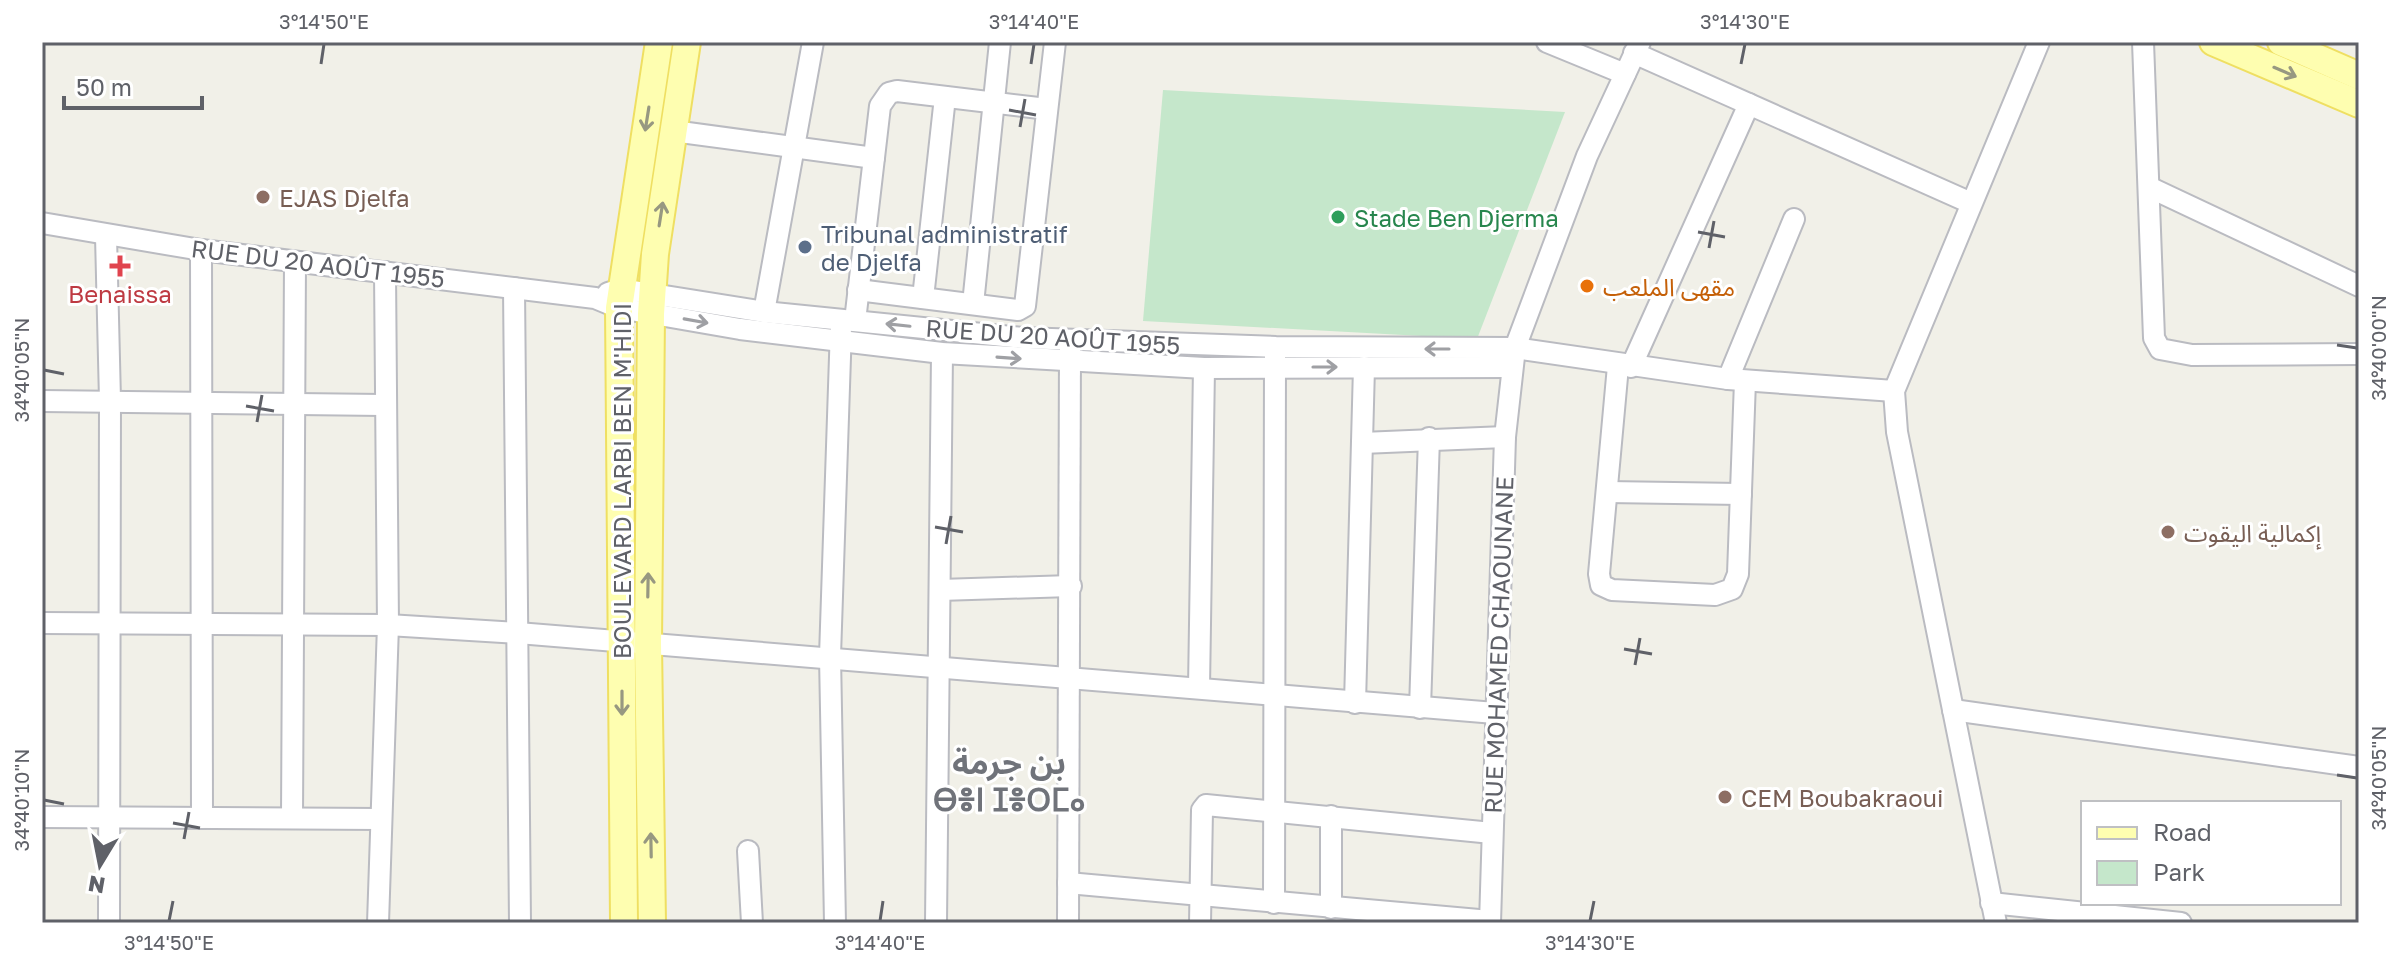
<svg xmlns="http://www.w3.org/2000/svg" width="2401" height="965" viewBox="0 0 2401 965" font-family="'Golos Text','Noto Sans Arabic','Noto Sans Tifinagh',sans-serif">
  <style>
    .green { fill: #c5e7cb }
    .lines { fill: none; stroke-linecap: round; stroke-linejoin: round }
    .minor-casing { stroke: #babbc1; stroke-width: 24 }
    .major-casing { stroke: #efdf62; stroke-width: 30 }
    .minor { stroke: #fff; stroke-width: 20 }
    .major { stroke: #fefeb0; stroke-width: 26 }
    .oneway { stroke: #979881 }
    .oneway2 { stroke: #9fa0a4 }
    .ticks { fill: none; stroke: #5f6168; stroke-width: 3 }
    .education-dot { fill: #8d6e63; stroke: #fff; stroke-width: 3 }
    .leisure-dot { fill: #2e9e5b; stroke: #fff; stroke-width: 3 }
    .service-dot { fill: #5c6f8a; stroke: #fff; stroke-width: 3 }
    .health-dot { fill: #e0444e; stroke: #fff; stroke-width: 3 }
    .food-dot { fill: #e8710a; stroke: #fff; stroke-width: 3 }
    .labels { text-anchor: middle; dominant-baseline: central; stroke-width: 6; stroke-linejoin: round; paint-order: stroke }
    .education-label { font-size: 24px; fill: #785e54; stroke: #fff; text-anchor: start }
    .leisure-label { font-size: 24px; fill: #27864d; stroke: #fff; text-anchor: start }
    .service-label { font-size: 24px; fill: #4e5e75; stroke: #fff; text-anchor: start }
    .street-label { font-size: 24px; fill: #5f6168; stroke: #fff }
    .food-label { font-size: 24px; fill: #c56008; stroke: #fff; text-anchor: start }
    .health-label { font-size: 24px; fill: #be3a42; stroke: #fff }
    .district-label { font-size: 32px; font-weight: bold; fill: #70737a; stroke: #fff }
    .neatline { fill: none; stroke: #5f6168; stroke-width: 3 }
    .ticks-label { font-size: 20px; text-anchor: middle; fill: #5f6168 }
  </style>
  <rect width="100%" height="100%" fill="#f1f0e8"/>
  <polygon class="green" points="1163,90 1565,112 1477,339 1143,321"/>
  <g class="lines">
    <g class="minor-casing">
      <g id="minor">
        <polyline points="1547,42 1625,74"/>
        <polyline points="2143,42 2154,338 2160,349 2192,355 2359,354"/>
        <polyline points="1634,53 1971,203"/>
        <polyline points="673,131 874,158"/>
        <polyline points="2151,188 2359,286"/>
        <polyline points="42,223 201,250 595,298 619,308 740,329 942,353 1204,368 1511,367"/>
        <polyline points="106,236 110,400 109,923"/>
        <polyline points="201,250 202,818"/>
        <polyline points="514,288 520,923"/>
        <polyline points="858,290 1018,310 1025,306 1055,42"/>
        <polyline points="608,293 621,289 764,312 1023,338 1276,347 1515,348 1728,379 1894,391"/>
        <polyline points="923,298 945,97"/>
        <polyline points="973,304 1000,42"/>
        <polyline points="764,312 813,42"/>
        <polyline points="855,321 880,106 889,93 897,91 1047,109"/>
        <polyline points="1618,366 1599,574 1601,585 1612,590 1715,595 1732,589 1738,574 1745,381"/>
        <polyline points="1631,367 1749,104"/>
        <polyline points="1728,379 1794,219"/>
        <polyline points="42,401 383,405"/>
        <polyline points="1362,443 1505,437"/>
        <polyline points="1607,492 1741,494"/>
        <polyline points="940,590 1071,586"/>
        <polyline points="42,623 388,625 518,633 1495,713"/>
        <polyline points="1199,688 1204,368"/>
        <polyline points="1355,703 1364,367"/>
        <polyline points="1420,708 1429,438"/>
        <polyline points="1953,710 2359,767"/>
        <polyline points="42,817 380,819"/>
        <polyline points="292,818 295,262"/>
        <polyline points="748,851 752,923"/>
        <polyline points="1068,883 1490,921"/>
        <polyline points="1274,903 1275,355"/>
        <polyline points="1991,903 2181,923"/>
        <polyline points="1331,908 1331,816"/>
        <polyline points="378,923 388,625 385,272"/>
        <polyline points="835,923 830,656 841,327"/>
        <polyline points="936,923 942,353"/>
        <polyline points="1068,923 1070,349"/>
        <polyline points="1200,923 1202,810 1206,805 1492,833"/>
        <polyline points="1490,923 1505,437 1515,348 1587,156 1640,42"/>
        <polyline points="1996,923 1897,432 1894,391 2039,42"/>
      </g>
    </g>
    <g class="major-casing">
      <g id="major">
        <polyline points="2213,42 2359,104"/>
        <polyline points="2281,42 2359,76"/>
        <polyline points="624,923 619,308 659,42"/>
        <polyline points="652,923 648,644 651,314 655,254 687,42"/>
      </g>
    </g>
    <use href="#minor" class="minor"/>
    <use href="#major" class="major"/>
  </g>
  <defs><path id="oneway-shaft" d="M-6 0H5M1.5-3L5.5 0L1.5 3" fill="none" stroke-width="1.6" stroke-linecap="round" stroke-linejoin="round" transform="scale(2)"/></defs>
  <g class="oneway">
    <use href="#oneway-shaft" transform="translate(2285 72) rotate(23)"/>
    <use href="#oneway-shaft" transform="translate(647 119) rotate(99)"/>
    <use href="#oneway-shaft" transform="translate(661 214) rotate(-81)"/>
    <use href="#oneway-shaft" transform="translate(648 585) rotate(-89)"/>
    <use href="#oneway-shaft" transform="translate(622 703) rotate(90)"/>
    <use href="#oneway-shaft" transform="translate(651 845) rotate(-91)"/>
  </g>
  <g class="oneway2">
    <use href="#oneway-shaft" transform="translate(696 321) rotate(10)"/>
    <use href="#oneway-shaft" transform="translate(898 325) rotate(-174)"/>
    <use href="#oneway-shaft" transform="translate(1437 349) rotate(180)"/>
    <use href="#oneway-shaft" transform="translate(1009 358) rotate(4)"/>
    <use href="#oneway-shaft" transform="translate(1325 367)"/>
  </g>
  <path class="ticks" d="M321,64L324,44M1031,64L1034,44M1741,64L1745,44M1009,110L1036,115M1020,127L1025,99M1698,232L1725,237M1709,248L1714,221M2337,345L2357,348M44,370L64,374M246,406L274,411M257,422L262,395M935,527L963,532M946,544L951,516M1624,649L1652,654M1635,665L1640,638M2337,775L2357,778M44,800L64,804M173,823L200,828M184,839L189,812M169,921L173,901M880,921L883,901M1590,921L1594,901"/>
  <g class="education-dot">
    <circle cx="263" cy="197" r="8"/>
    <circle cx="2168" cy="532" r="8"/>
    <circle cx="1725" cy="797" r="8"/>
  </g>
  <circle class="leisure-dot" cx="1338" cy="217" r="8"/>
  <circle class="service-dot" cx="805" cy="247" r="8"/>
  <path class="health-dot" d="M116 254h8v8h8v8h-8v8h-8v-8h-8v-8h8z"/>
  <circle class="food-dot" cx="1587" cy="286" r="8"/>
  <g class="labels">
    <g class="education-label">
      <text x="279" y="197">EJAS Djelfa</text>
      <text x="2184" y="532">إكمالية اليقوت</text>
      <text x="1741" y="797">CEM Boubakraoui</text>
    </g>
    <g class="leisure-label">
      <text x="1354" y="217">Stade Ben Djerma</text>
    </g>
    <g class="service-label">
      <text x="821" y="233">Tribunal administratif<tspan x="821" dy="28">de Djelfa</tspan></text>
    </g>
    <g class="street-label">
      <text transform="translate(318 263) rotate(7)">RUE DU 20 AOÛT 1955</text>
      <text transform="translate(1053 336) rotate(4)">RUE DU 20 AOÛT 1955</text>
      <text transform="translate(621 481) rotate(-90)">BOULEVARD LARBI BEN M'HIDI</text>
      <text transform="translate(1498 645) rotate(-88)">RUE MOHAMED CHAOUNANE</text>
    </g>
    <g class="food-label">
      <text x="1603" y="286">مقهى الملعب</text>
    </g>
    <g class="health-label">
      <text x="120" y="293">Benaissa</text>
    </g>
    <g class="district-label">
      <text x="1009" y="762">بن جرمة<tspan x="1009" dy="37">ⴱⴻⵏ ⵊⴻⵔⵎⴰ</tspan></text>
    </g>
  </g>
  <rect width="2401" height="965" fill="none" stroke="#ffffff" stroke-width="88"/>
  <rect x="2081" y="801" width="260" height="104" fill="#ffffff" stroke="#bfc0c3" stroke-width="2"/>
  <rect x="2097" y="827" width="40" height="12" fill="#fefeb0" stroke="#bfc0c3" stroke-width="2"/>
  <text x="2153" y="841" font-size="24" fill="#5f6168">Road</text>
  <rect x="2097" y="861" width="40" height="24" fill="#c5e7cb" stroke="#bfc0c3" stroke-width="2"/>
  <text x="2153" y="881" font-size="24" fill="#5f6168">Park</text>
  <g transform="translate(100 865) rotate(190)" stroke="#ffffff" stroke-width="6" paint-order="stroke">
  <path d="M0-6L14 30L0 20L-14 30Z" fill="#5f6168"/>
  <text y="-12" font-size="22" font-weight="bold" text-anchor="middle" fill="#5f6168">N</text>
  </g>
  <path d="M64 96v12h138v-12" fill="none" stroke="#5f6168" stroke-width="4"/>
  <text x="76" y="96" font-size="24" fill="#5f6168" stroke="#ffffff" stroke-width="6" paint-order="stroke">50 m</text>
  <rect x="44" y="44" width="2313" height="877" class="neatline"/>
  <g class="ticks-label">
    <text x="324" y="29">3°14'50"E</text>
    <text x="1034" y="29">3°14'40"E</text>
    <text x="1745" y="29">3°14'30"E</text>
    <text transform="translate(2379 348) rotate(-90)" y="7">34°40'00"N</text>
    <text transform="translate(22 370) rotate(-90)" y="7">34°40'05"N</text>
    <text transform="translate(2379 778) rotate(-90)" y="7">34°40'05"N</text>
    <text transform="translate(22 800) rotate(-90)" y="7">34°40'10"N</text>
    <text x="169" y="950">3°14'50"E</text>
    <text x="880" y="950">3°14'40"E</text>
    <text x="1590" y="950">3°14'30"E</text>
  </g>
</svg>
